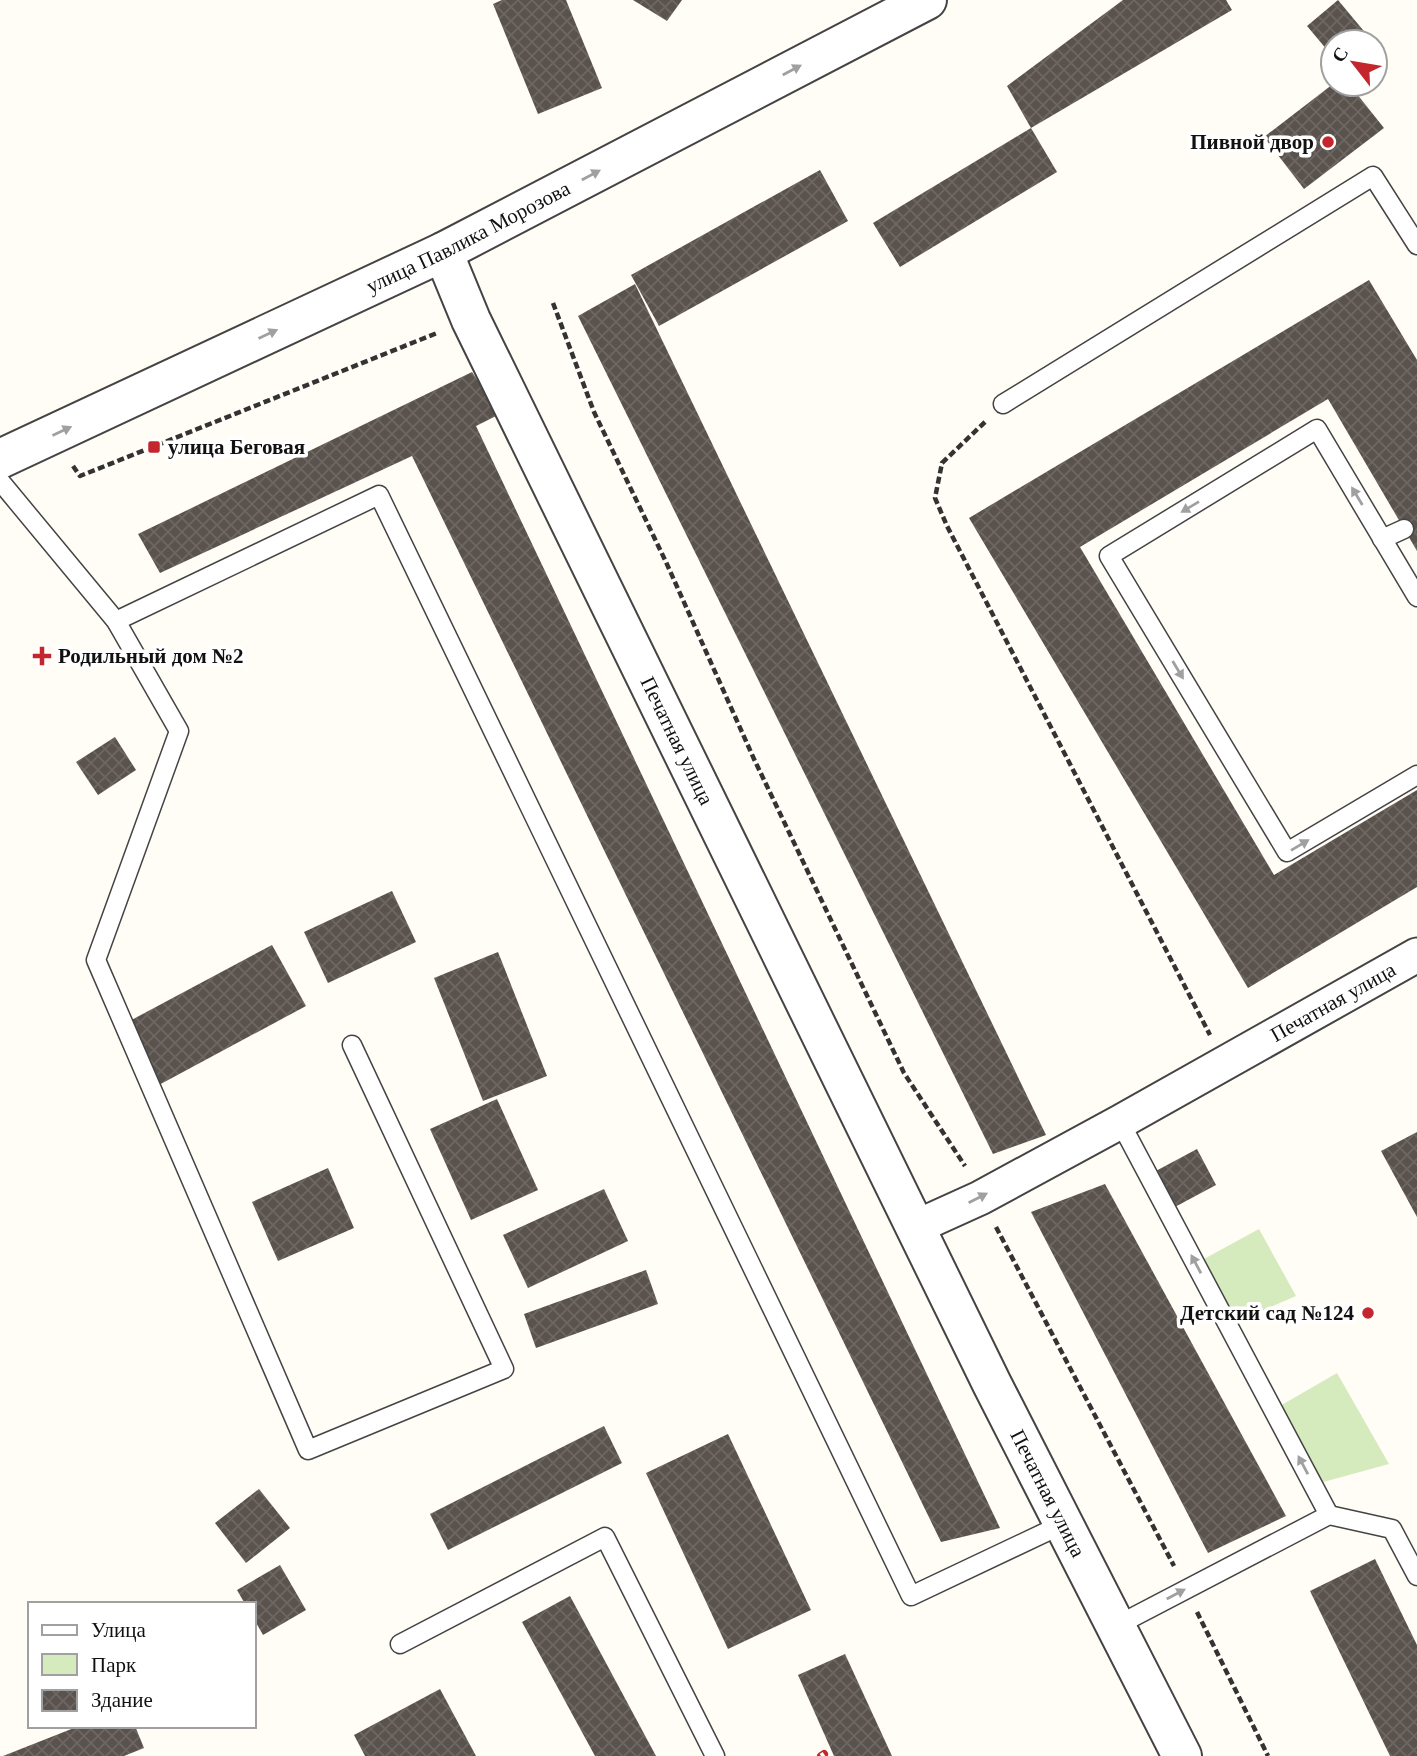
<svg xmlns="http://www.w3.org/2000/svg" width="1417" height="1756" viewBox="0 0 1417 1756" font-family="Georgia,serif">
  <style>
    .park { fill: #d5ebbd }
    .building { fill: url(#building-cross-hatch) }
    .lines { fill: none; stroke-linecap: round; stroke-linejoin: round }
    .service-casing { stroke: #444; stroke-width: 21 }
    .minor-casing { stroke: #444; stroke-width: 37 }
    .tertiary-casing { stroke: #444; stroke-width: 42 }
    .path { stroke: #333; stroke-width: 4.5; stroke-dasharray: 7 3.5; stroke-linecap: butt }
    .service { stroke: #fff; stroke-width: 18 }
    .minor { stroke: #fff; stroke-width: 33 }
    .tertiary { stroke: #fff; stroke-width: 38 }
    .rail-casing { stroke: #c4262e; stroke-width: 8 }
    .rail { stroke: #fff; stroke-width: 5; stroke-dasharray: 16; stroke-linecap: butt }
    .oneway { fill: #a0a0a0 }
    .poi-dot { fill: #c4262e; stroke: #fff; stroke-width: 2.5 }
    .labels { text-anchor: middle; dominant-baseline: central; stroke-width: 7; stroke-linejoin: round; paint-order: stroke }
    .poi-label { font-size: 21px; font-weight: bold; fill: #111; stroke: #fff; text-anchor: end }
    .street-label { font-size: 21px; fill: #111; stroke: #fff }
  </style>
  <defs>
    <pattern id="building-cross-hatch" width="8" height="8" patternUnits="userSpaceOnUse" patternTransform="scale(1.75)"><rect width="8" height="8" fill="#5a524d"/><path d="M0 0l8 8M0 8l8-8" fill="none" stroke="#6d6662"/></pattern>
  </defs>
  <rect width="100%" height="100%" fill="#fffdf5"/>
  <g class="park">
    <polygon points="1259,1229 1296,1296 1234,1323 1202,1260"/>
    <polygon points="1337,1373 1389,1464 1305,1487 1266,1414"/>
  </g>
  <g class="building">
    <polygon points="502,0 566,0 602,88 538,114 493,4"/>
    <polygon points="633,0 682,0 667,21"/>
    <polygon points="1123,0 1226,0 1232,10 1031,128 1007,86"/>
    <polygon points="1338,0 1373,42 1333,42 1333,57 1307,26"/>
    <polygon points="1333,84 1349,84 1384,128 1304,189 1264,137"/>
    <polygon points="1031,128 1057,172 900,267 873,223"/>
    <polygon points="820,170 848,221 659,326 631,275"/>
    <polygon points="1369,280 1417,360 1417,551 1328,399 1080,547 1274,875 1417,790 1417,887 1248,988 969,518"/>
    <polygon points="635,284 1046,1135 993,1154 578,316"/>
    <polygon points="472,372 500,414 476,426 1000,1528 941,1542 412,456 160,573 138,534"/>
    <polygon points="115,737 136,770 98,795 76,762"/>
    <polygon points="392,891 416,942 328,983 304,932"/>
    <polygon points="272,945 306,1006 157,1086 124,1024"/>
    <polygon points="498,952 547,1076 483,1101 434,978"/>
    <polygon points="497,1099 538,1190 471,1220 430,1129"/>
    <polygon points="1417,1132 1417,1217 1381,1151"/>
    <polygon points="1197,1149 1216,1185 1173,1208 1154,1172"/>
    <polygon points="328,1168 354,1228 278,1261 252,1202"/>
    <polygon points="1105,1184 1286,1516 1208,1553 1031,1212"/>
    <polygon points="604,1189 628,1241 528,1288 503,1235"/>
    <polygon points="646,1270 658,1304 536,1348 524,1314"/>
    <polygon points="604,1426 622,1463 448,1550 430,1514"/>
    <polygon points="728,1434 811,1610 728,1649 646,1473"/>
    <polygon points="259,1489 290,1528 246,1563 215,1523"/>
    <polygon points="1375,1559 1417,1645 1417,1756 1390,1756 1310,1591"/>
    <polygon points="280,1565 306,1610 263,1635 254,1619 254,1604 245,1604 237,1590"/>
    <polygon points="570,1596 656,1756 595,1756 522,1622"/>
    <polygon points="845,1654 892,1756 834,1756 798,1675"/>
    <polygon points="440,1689 476,1756 365,1756 354,1735"/>
    <polygon points="79,1726 135,1726 144,1748 124,1756 3,1756"/>
  </g>
  <g class="lines">
    <g class="service-casing">
      <g id="service">
        <polyline points="1003,404 1373,176 1417,245"/>
        <polyline points="0,481 116,621 179,731 96,960 308,1450 504,1369 352,1045"/>
        <polyline points="1382,539 1404,529"/>
        <polyline points="1417,597 1317,429 1109,556 1287,852 1417,775"/>
        <polyline points="116,621 379,495 911,1596 1063,1524"/>
        <polyline points="1329,1515 1392,1529 1417,1576"/>
        <polyline points="1116,1626 1329,1515 1120,1122"/>
        <polyline points="400,1644 605,1537 715,1756"/>
      </g>
    </g>
    <g class="minor-casing">
      <g id="minor">
        <path id="s1" d="M916,1227L980,1198L1120,1122L1417,955"/>
      </g>
    </g>
    <g class="tertiary-casing">
      <g id="tertiary">
        <path id="s2" d="M443,252L471,320L992,1384L1182,1756"/>
        <path id="s3" d="M0,459L443,252L927,0"/>
      </g>
    </g>
    <g class="path">
      <polyline points="553,303 594,412 666,562 754,759 904,1073 965,1166"/>
      <polyline points="985,422 942,463 935,498 947,526 1210,1035"/>
      <polyline points="73,466 80,476 437,333"/>
      <polyline points="996,1227 1174,1566"/>
      <polyline points="1197,1612 1268,1756"/>
    </g>
    <use href="#service" class="service"/>
    <use href="#minor" class="minor"/>
    <use href="#tertiary" class="tertiary"/>
    <g class="rail-casing">
      <polyline id="rail" points="821,1756 824,1754"/>
    </g>
    <use href="#rail" class="rail"/>
  </g>
  <defs><path id="oneway-solid" d="M-6-.8H1V-3.2L6.5 0L1 3.2V.8H-6Z" transform="scale(1.75)"/></defs>
  <g class="oneway">
    <use href="#oneway-solid" transform="translate(792 70) rotate(-28)"/>
    <use href="#oneway-solid" transform="translate(591 175) rotate(-28)"/>
    <use href="#oneway-solid" transform="translate(268 334) rotate(-25)"/>
    <use href="#oneway-solid" transform="translate(62 431) rotate(-25)"/>
    <use href="#oneway-solid" transform="translate(1357 496) rotate(-121)"/>
    <use href="#oneway-solid" transform="translate(1190 507) rotate(149)"/>
    <use href="#oneway-solid" transform="translate(1178 670) rotate(59)"/>
    <use href="#oneway-solid" transform="translate(1300 845) rotate(-31)"/>
    <use href="#oneway-solid" transform="translate(978 1198) rotate(-27)"/>
    <use href="#oneway-solid" transform="translate(1196 1264) rotate(-118)"/>
    <use href="#oneway-solid" transform="translate(1303 1465) rotate(-118)"/>
    <use href="#oneway-solid" transform="translate(1176 1594) rotate(-28)"/>
  </g>
  <g class="poi-dot">
    <circle cx="1328" cy="142" r="7"/>
    <rect x="147" y="440" width="14" height="14" rx="3.5"/>
    <path d="M38.5 645.5h7v7h7v7h-7v7h-7v-7h-7v-7h7z"/>
    <circle cx="1368" cy="1313" r="7"/>
  </g>
  <g class="labels">
    <g class="poi-label">
      <text x="1314" y="142">Пивной двор</text>
      <text x="168" y="447" text-anchor="start">улица Беговая</text>
      <text x="58" y="656" text-anchor="start">Родильный дом №2</text>
      <text x="1354" y="1313">Детский сад №124</text>
    </g>
    <g class="street-label">
      <text stroke="none"><textPath href="#s3" startOffset="518">улица Павлика Морозова</textPath></text>
      <text stroke="none"><textPath href="#s2" startOffset="542">Печатная улица</textPath></text>
      <text stroke="none"><textPath href="#s1" startOffset="474">Печатная улица</textPath></text>
      <text stroke="none"><textPath href="#s2" startOffset="1381">Печатная улица</textPath></text>
    </g>
  </g>
  <rect x="28" y="1602" width="228" height="126" fill="#ffffff" stroke="#a0a0a0" stroke-width="2"/>
  <rect x="42" y="1625" width="35" height="10" fill="#ffffff" stroke="#a0a0a0" stroke-width="2"/>
  <text x="91" y="1637" font-size="21" fill="#111111">Улица</text>
  <rect x="42" y="1654" width="35" height="21" fill="#d5ebbd" stroke="#a0a0a0" stroke-width="2"/>
  <text x="91" y="1672" font-size="21" fill="#111111">Парк</text>
  <rect x="42" y="1690" width="35" height="21" fill="url(#building-cross-hatch)" stroke="#a0a0a0" stroke-width="2"/>
  <text x="91" y="1707" font-size="21" fill="#111111">Здание</text>
  <g transform="translate(1354 63) rotate(301)"><circle r="33" fill="#ffffff" stroke="#a0a0a0" stroke-width="2"/>
  <path d="M0-5L12 26L0 18L-12 26Z" fill="#c4262e"/>
  <text y="-10" font-size="19" font-weight="bold" text-anchor="middle" fill="#111111">С</text>
  </g>
</svg>
